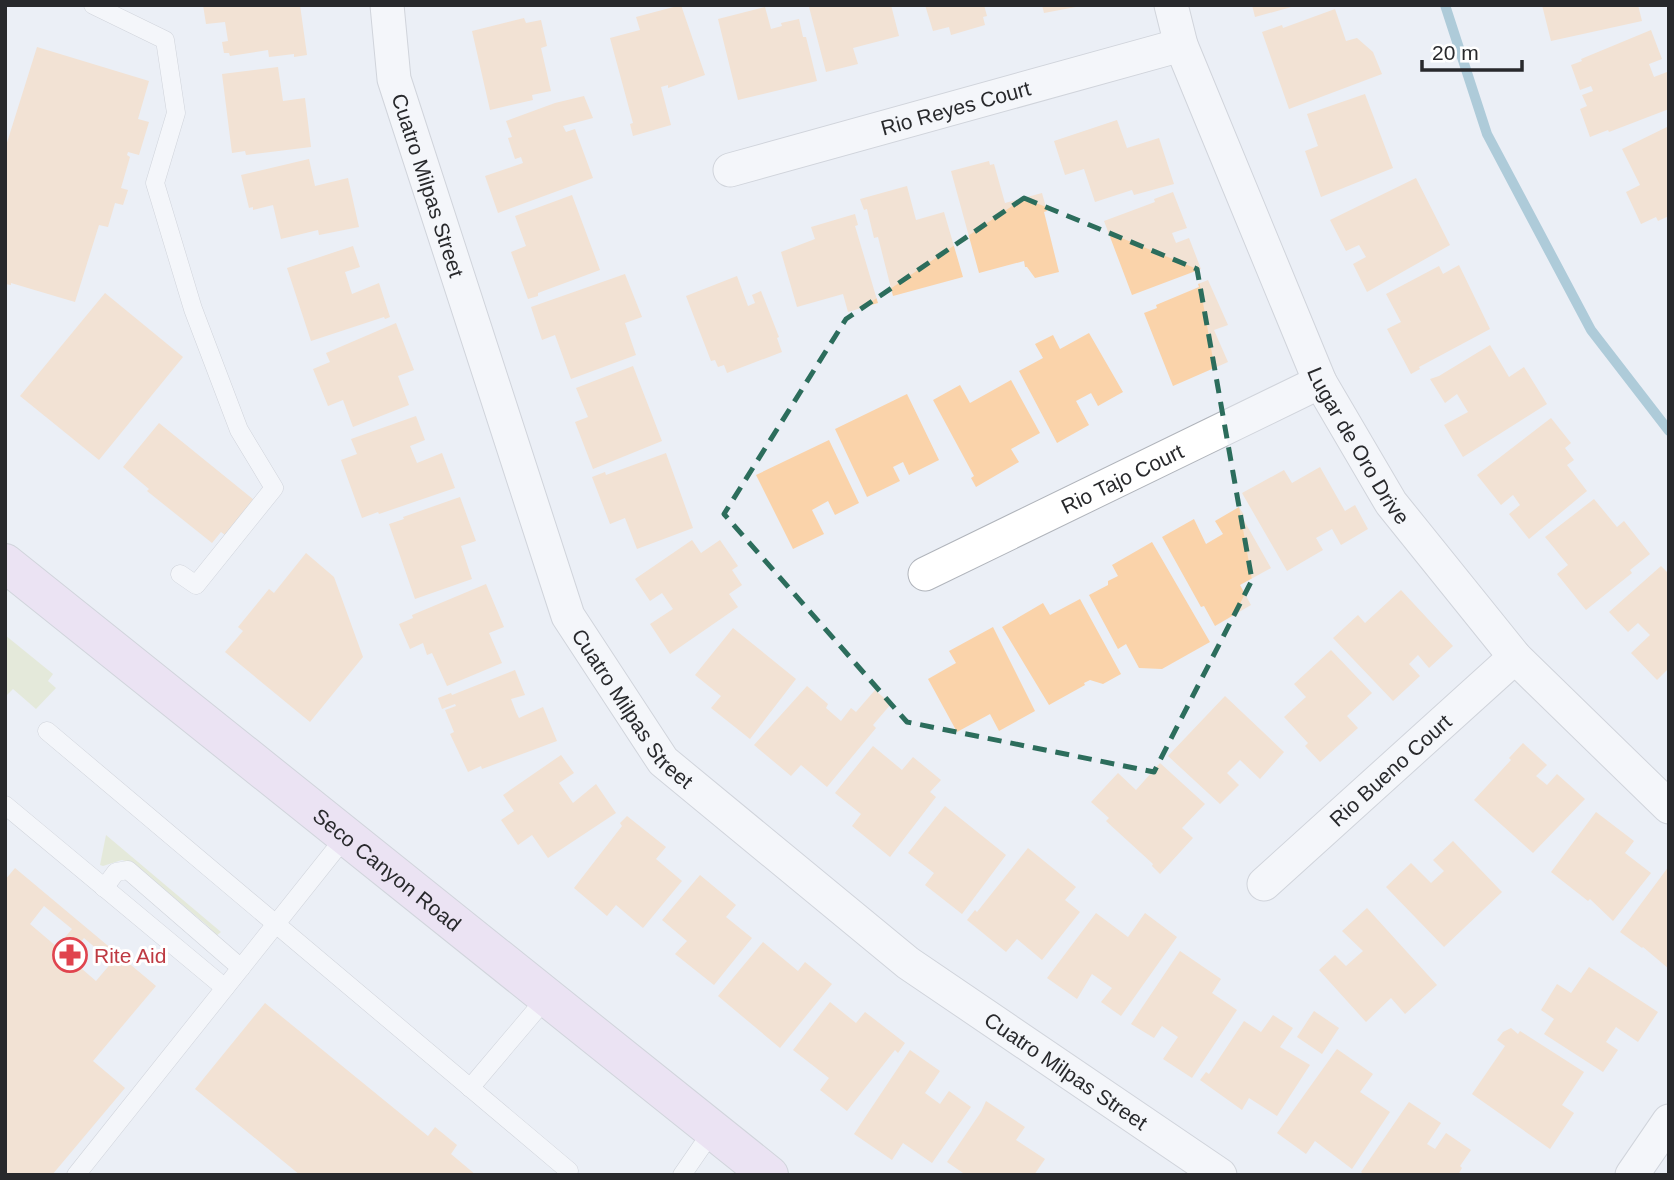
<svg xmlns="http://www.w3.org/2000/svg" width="1674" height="1180" viewBox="0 0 1674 1180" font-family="Arial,sans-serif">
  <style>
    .green { fill: #dce3b9 }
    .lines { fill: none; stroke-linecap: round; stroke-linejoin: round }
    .stream { stroke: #65a0b6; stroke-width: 10 }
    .building { fill: #fad3aa; fill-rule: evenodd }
    .service-casing { stroke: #b0b4bb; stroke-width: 19 }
    .minor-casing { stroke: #b0b4bb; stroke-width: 35 }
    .secondary-casing { stroke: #b0b4bb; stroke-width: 40 }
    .service { stroke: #fff; stroke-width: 18 }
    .minor { stroke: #fff; stroke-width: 33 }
    .secondary { stroke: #ebd5f0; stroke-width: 38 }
    .marked { fill: none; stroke: #2c6d5c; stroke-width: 5; stroke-dasharray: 14 9; stroke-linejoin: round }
    .labels { text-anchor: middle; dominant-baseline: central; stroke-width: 6; stroke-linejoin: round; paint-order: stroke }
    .street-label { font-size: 21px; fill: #28292c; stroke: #fff }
    .health-label { font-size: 21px; fill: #be3a42; stroke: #fff; text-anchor: start }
  </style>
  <rect width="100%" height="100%" fill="#ebeff6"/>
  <g class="green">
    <polygon points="5,635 53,674 48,681 56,688 36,709 13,689 5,697"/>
    <polygon points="106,835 221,932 216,936 209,927 134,864 122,860 103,866 100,865"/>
  </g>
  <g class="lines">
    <polyline class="stream" points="1445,5 1487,134 1591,330 1669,431"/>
  </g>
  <g class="building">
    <polygon points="203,5 300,5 307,55 294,57 294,54 269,57 268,50 230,56 229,53 224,53 222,42 228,41 225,22 206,24"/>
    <polygon points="681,5 705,75 668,88 668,85 661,87 671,125 633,136 630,124 633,123 610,38 640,30 636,17"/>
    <polygon points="817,5 891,5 899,36 853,48 858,64 826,72 809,7"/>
    <polygon points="925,5 984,5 987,16 983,17 985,25 951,35 949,27 933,31"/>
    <polygon points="1042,5 1081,5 1081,6 1044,13"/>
    <polygon points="1252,5 1295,5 1295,6 1255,17"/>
    <polygon points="1542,5 1638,5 1642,21 1551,41"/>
    <polygon points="765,7 771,29 782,26 781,23 799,19 803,37 806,37 817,81 738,100 718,19"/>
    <polygon points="1335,9 1346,41 1357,38 1373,52 1382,74 1289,109 1262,32 1282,25 1283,28"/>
    <polygon points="524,18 526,23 541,20 547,46 541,48 551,91 532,95 533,100 490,110 472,31"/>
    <polygon points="1651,30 1662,59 1649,64 1654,77 1667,72 1669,77 1669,109 1609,132 1608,130 1590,137 1580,109 1587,106 1582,95 1593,91 1591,86 1580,90 1571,65 1582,61 1581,59"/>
    <polygon points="37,47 149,81 138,119 149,122 139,155 128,152 127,155 130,157 121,188 128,190 123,205 115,203 108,227 99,225 75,302 11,283 11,285 5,284 5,149"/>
    <polygon points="278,67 283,101 305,98 311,147 246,155 245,151 232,153 222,74"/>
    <polygon points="1365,94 1393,168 1321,197 1305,151 1318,146 1307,114"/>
    <polygon points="584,96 593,118 563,126 566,132 575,129 593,178 498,213 485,176 523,163 521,157 515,159 508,138 512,137 506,121 555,103"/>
    <polygon points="1117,120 1127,148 1159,138 1174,184 1134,195 1132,190 1095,202 1084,169 1065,175 1054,141"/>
    <polygon points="1669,126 1669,216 1658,221 1656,217 1641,224 1626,192 1640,185 1622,149"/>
    <polygon points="309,159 315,186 348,178 359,227 319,235 318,230 281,239 273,205 253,210 253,207 249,208 241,175"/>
    <polygon points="989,161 990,165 994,164 1005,203 1042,193 1047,211 1044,212 1059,272 1035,278 1027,267 1025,267 1024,261 979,273 951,171"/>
    <polygon points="1416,178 1450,245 1367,292 1353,264 1366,257 1359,245 1346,251 1330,220"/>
    <polygon points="907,186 916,220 944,212 963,277 893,296 878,237 874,238 867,209 864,210 860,199"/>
    <polygon points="1173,192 1187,228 1172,233 1176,243 1189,238 1201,269 1132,295 1104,221 1155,202 1154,199"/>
    <polygon points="572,195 600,270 546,290 538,293 538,296 528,299 511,252 526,246 515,216"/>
    <polygon points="855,214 858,225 855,226 878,303 848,312 843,294 797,307 781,252 815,239 811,227"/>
    <polygon points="353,246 360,267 345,272 352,294 379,283 390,317 385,319 384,317 311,341 287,268"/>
    <polygon points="1459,265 1490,329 1419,367 1420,369 1411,374 1387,329 1401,322 1386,294 1439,266 1443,274"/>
    <polygon points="625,274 642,317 625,323 636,355 571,379 555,335 542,340 531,307"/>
    <polygon points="737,276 748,306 755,303 752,295 761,291 779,337 777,338 782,352 727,373 724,365 718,367 715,360 711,361 686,296"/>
    <polygon points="1208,280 1228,325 1214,330 1228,362 1173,386 1144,313 1157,308 1156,305 1199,287 1198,284"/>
    <polygon points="105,293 183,357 99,460 20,396"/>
    <polygon points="396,323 414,370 398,376 409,405 353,427 343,400 328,406 313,369 330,362 326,353"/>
    <polygon points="1089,333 1123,392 1098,406 1091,393 1076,401 1089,425 1057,443 1019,371 1043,358 1035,344 1053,335 1060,349"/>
    <polygon points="1490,345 1509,377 1524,367 1547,404 1463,457 1444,425 1468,412 1457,394 1445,403 1430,379 1439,376"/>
    <polygon points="633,366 662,441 593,469 575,422 588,417 576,388"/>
    <polygon points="1011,380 1040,433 1011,449 1019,462 976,487 971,478 974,476 933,400 960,385 970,403"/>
    <polygon points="907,394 939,460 909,475 903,462 893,467 900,481 867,497 835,429"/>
    <polygon points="416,416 425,440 410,446 417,463 442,453 455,488 379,514 378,512 362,518 341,460 357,454 351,439"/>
    <polygon points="1551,418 1571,443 1565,448 1574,460 1567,465 1587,491 1529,539 1509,514 1520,505 1513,495 1501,505 1477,475"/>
    <polygon points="159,423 254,500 225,535 221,532 212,543 147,491 149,489 123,467"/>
    <polygon points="829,440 859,503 835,515 828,501 812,510 824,534 793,549 756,475"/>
    <polygon points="666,453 693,528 637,549 625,518 610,524 592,477 605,472 606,475"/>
    <polygon points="1320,467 1345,511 1355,505 1368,529 1341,545 1332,529 1316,538 1323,550 1287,571 1242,493 1284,470 1292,483"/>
    <polygon points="460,497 476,541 461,546 472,579 415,599 389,524 404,519 403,517"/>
    <polygon points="1594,499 1617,527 1624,521 1650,554 1630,570 1632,573 1586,610 1557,574 1568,565 1545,537"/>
    <polygon points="1239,507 1244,515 1242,517 1271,568 1240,585 1251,605 1215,626 1204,606 1201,607 1162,537 1194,519 1206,544 1223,534 1215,521"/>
    <polygon points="692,540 701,553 720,540 738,566 732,570 742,585 729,594 738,607 670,654 650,624 673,609 662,593 650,601 635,579"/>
    <polygon points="1152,542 1210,642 1162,669 1139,668 1126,644 1118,649 1089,595 1108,585 1108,581 1118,576 1112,565"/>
    <polygon points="306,553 334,577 363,657 310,722 225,652 243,631 238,627 269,589 274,593"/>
    <polygon points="1661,566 1669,574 1669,668 1657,680 1631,653 1650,635 1638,623 1628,632 1609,612"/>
    <polygon points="486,584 504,627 489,633 502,663 447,686 432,653 427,655 423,643 410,649 399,624 413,618 412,615"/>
    <polygon points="1401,590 1453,646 1429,668 1418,655 1409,664 1420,676 1393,701 1333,638 1358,615 1365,623"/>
    <polygon points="1080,599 1121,674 1103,684 1090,680 1084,683 1085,685 1049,705 1002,627 1043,603 1050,615"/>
    <polygon points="993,627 1035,711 999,731 990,714 957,732 928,679 956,663 949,651"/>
    <polygon points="733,628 796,679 750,739 711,708 721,696 695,675"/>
    <polygon points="1331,650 1372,693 1347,716 1358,728 1320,762 1305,746 1308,743 1284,717 1306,697 1294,684"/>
    <polygon points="515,670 525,695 511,699 516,712 519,718 543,707 557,741 482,769 481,766 468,772 450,734 454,732 445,710 456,706 455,704 442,709 438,698 451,693 452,695"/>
    <polygon points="807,686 828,704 826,708 841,721 851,708 856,712 875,690 891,704 873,725 876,728 827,787 801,765 791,776 754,745"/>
    <polygon points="1225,696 1284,752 1260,779 1240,760 1227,773 1239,785 1220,804 1168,756"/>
    <polygon points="1523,743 1547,765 1536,776 1547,785 1557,774 1585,799 1533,853 1474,800 1511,760 1509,758"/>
    <polygon points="873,746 902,770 913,757 941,780 930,792 936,797 890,857 852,826 861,814 835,793"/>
    <polygon points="561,755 574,773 559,783 573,803 596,784 616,813 548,858 532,835 518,845 501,820 514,811 503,795"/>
    <polygon points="1160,763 1205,804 1182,828 1193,838 1160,874 1152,866 1153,864 1106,821 1109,818 1091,802 1118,773 1136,790"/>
    <polygon points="945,806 1006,855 962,914 925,885 934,873 908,853"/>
    <polygon points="1596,812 1634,841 1625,853 1651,873 1613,921 1590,899 1588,901 1551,872"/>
    <polygon points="627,816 666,847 656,859 682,881 643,928 616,905 607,916 574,888 622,826 620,823"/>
    <polygon points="1453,841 1502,892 1444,947 1386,887 1411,863 1431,883 1444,871 1433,860"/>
    <polygon points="1028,848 1076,887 1065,900 1080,912 1042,960 1017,939 1006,952 967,920 975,910 977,912"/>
    <polygon points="1669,866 1669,969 1643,947 1642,948 1620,932"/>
    <path d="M15,868L156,986L93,1061L125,1088L52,1175H5V880ZM44,906L72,929L57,947L30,924ZM84,938L112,962L96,981L68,957Z"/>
    <polygon points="700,875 736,905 726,917 752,938 714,985 675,954 687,941 662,920"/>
    <polygon points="1367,908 1437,985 1405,1014 1391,998 1366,1022 1319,970 1335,955 1346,966 1363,951 1342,931"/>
    <polygon points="1096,913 1128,937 1145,913 1177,937 1121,1016 1101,1002 1112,988 1092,974 1077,999 1047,978"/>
    <polygon points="763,942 798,971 805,962 832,984 780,1048 718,996"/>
    <polygon points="1180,951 1221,979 1212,993 1237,1010 1192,1078 1163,1059 1178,1037 1162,1026 1154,1038 1131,1024"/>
    <polygon points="1589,967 1658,1012 1638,1042 1616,1027 1606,1042 1618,1050 1603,1072 1544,1034 1554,1019 1541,1010 1557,984 1571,993"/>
    <polygon points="830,1002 856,1023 865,1012 905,1043 898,1053 895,1050 847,1111 820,1090 829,1078 793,1050"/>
    <polygon points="265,1003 428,1136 435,1127 457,1145 451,1154 476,1175 300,1175 195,1089"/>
    <polygon points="1314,1011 1339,1028 1322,1054 1297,1037"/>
    <polygon points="1273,1015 1293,1028 1280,1047 1310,1065 1277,1116 1249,1098 1242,1110 1200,1080 1206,1072 1209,1074 1244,1021 1261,1032"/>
    <polygon points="1511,1028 1518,1034 1520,1031 1584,1072 1562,1105 1574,1113 1550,1149 1472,1094 1505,1046 1497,1040 1503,1032"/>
    <polygon points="1337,1049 1373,1074 1360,1092 1390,1112 1352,1169 1315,1141 1306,1154 1277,1133"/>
    <polygon points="910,1050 940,1071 925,1093 940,1104 949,1091 971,1107 932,1163 903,1143 892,1160 854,1134"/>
    <polygon points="986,1101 1025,1127 1016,1140 1045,1159 1034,1175 966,1175 947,1162 981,1112"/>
    <polygon points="1409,1102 1441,1123 1427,1144 1435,1149 1446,1133 1471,1150 1460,1166 1462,1168 1458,1175 1365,1175 1361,1172"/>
  </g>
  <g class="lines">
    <g class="service-casing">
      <g id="service">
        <polyline points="93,5 165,40 176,113 155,183 193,309 239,430 274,488 196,585 180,574"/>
        <polyline points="47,731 569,1171"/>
        <polyline points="5,805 225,988"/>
        <polyline points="104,888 116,872 128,870 241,968"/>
        <polyline points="470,1088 547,997"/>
        <polyline points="76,1175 346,836"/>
        <polyline points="682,1175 713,1130"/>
      </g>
    </g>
    <g class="minor-casing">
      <g id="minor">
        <path id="s1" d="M387,5L394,79L568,616L663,761L908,963L1220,1175"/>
        <path id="s2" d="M1171,5L1181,45L1320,382L1391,503L1515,657L1669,807"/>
        <path id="s3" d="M730,170L1181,45"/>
        <path id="s4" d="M925,574L1320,382"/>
        <path id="s5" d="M1264,884L1515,657"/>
        <polyline points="1632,1175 1669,1121"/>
      </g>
    </g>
    <g class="secondary-casing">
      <g id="secondary">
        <path id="s6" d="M5,563L769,1175"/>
      </g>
    </g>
    <use href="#service" class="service"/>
    <use href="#minor" class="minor"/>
    <use href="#secondary" class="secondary"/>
  </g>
  <path d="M0 0H1674V1180H0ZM1024,198L1197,269L1252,580L1154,772L907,722L724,514L846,319Z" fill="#ebeff6" fill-opacity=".55" fill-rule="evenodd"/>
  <path class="marked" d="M1024,198L1197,269L1252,580L1154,772L907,722L724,514L846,319Z"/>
  <defs>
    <g id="pharmacy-ring" transform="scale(1.75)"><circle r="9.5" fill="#fff" stroke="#e0444e" stroke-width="1.5"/><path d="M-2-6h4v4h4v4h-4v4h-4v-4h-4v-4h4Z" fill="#e0444e"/></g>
  </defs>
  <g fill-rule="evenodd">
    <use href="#pharmacy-ring" x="70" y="955"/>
  </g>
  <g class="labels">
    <g class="street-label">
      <text stroke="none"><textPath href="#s3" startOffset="234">Rio Reyes Court</textPath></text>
      <text stroke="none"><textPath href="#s1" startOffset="186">Cuatro Milpas Street</textPath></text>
      <text stroke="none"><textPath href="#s2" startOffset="480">Lugar de Oro Drive</textPath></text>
      <text stroke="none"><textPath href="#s4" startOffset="219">Rio Tajo Court</textPath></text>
      <text stroke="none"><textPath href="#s1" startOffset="752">Cuatro Milpas Street</textPath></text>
      <text stroke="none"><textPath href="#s5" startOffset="170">Rio Bueno Court</textPath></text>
      <text stroke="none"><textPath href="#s6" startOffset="490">Seco Canyon Road</textPath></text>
      <text stroke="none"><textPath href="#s1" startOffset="1321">Cuatro Milpas Street</textPath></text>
    </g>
    <g class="health-label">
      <text x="94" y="955">Rite Aid</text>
    </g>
  </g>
  <rect width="1674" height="1180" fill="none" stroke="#28292c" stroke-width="14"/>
  <path d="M1422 60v10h100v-10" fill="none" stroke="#28292c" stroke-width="3.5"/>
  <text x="1432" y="60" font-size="21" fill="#28292c" stroke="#ffffff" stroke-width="5" paint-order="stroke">20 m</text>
</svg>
